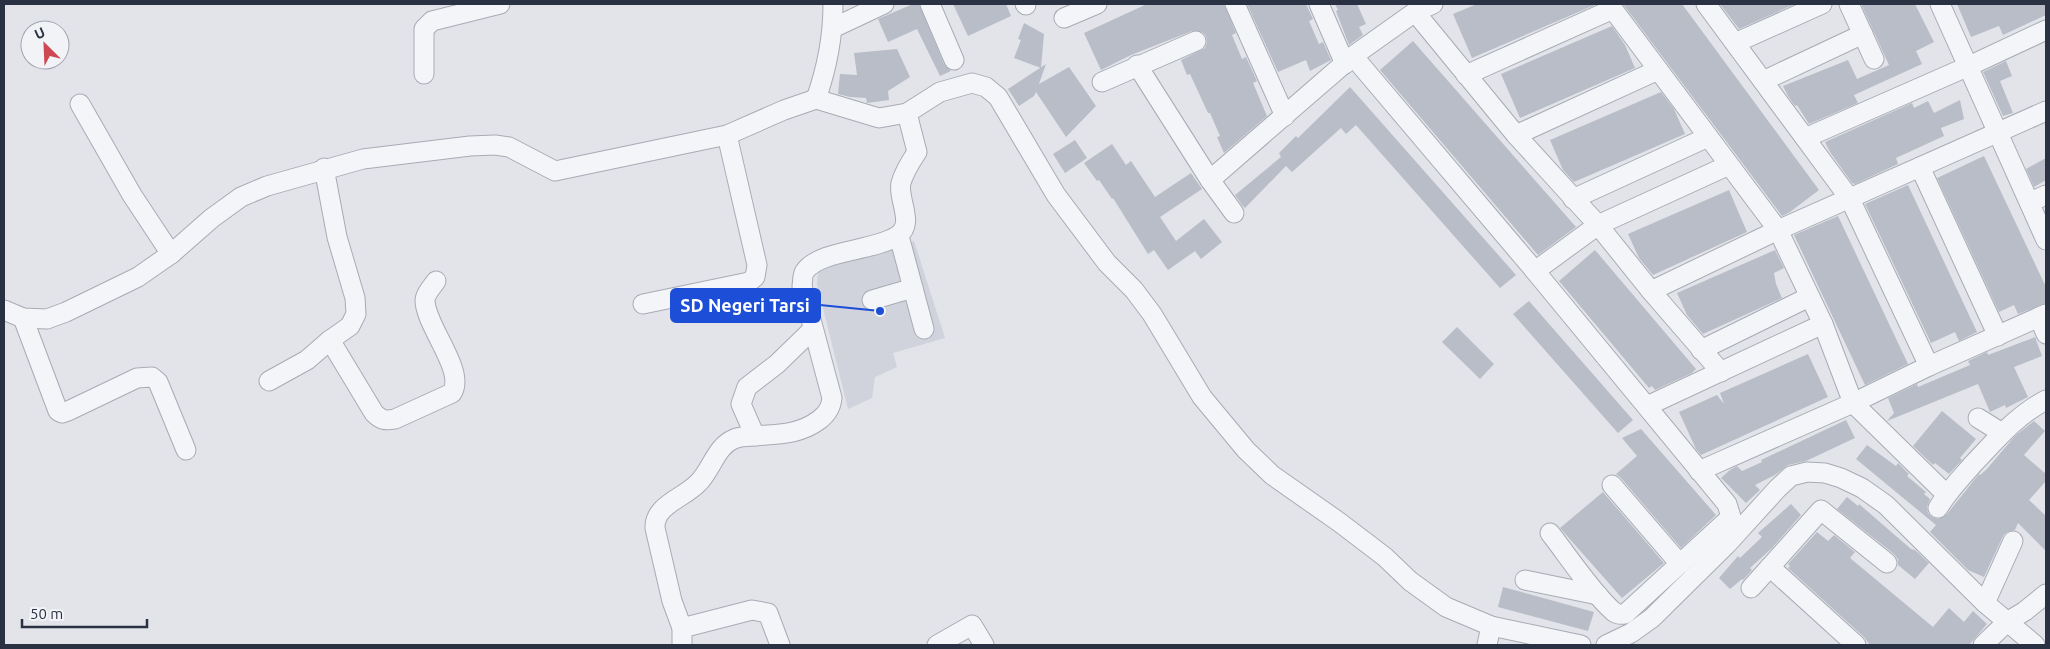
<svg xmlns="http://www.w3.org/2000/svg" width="2050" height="649" viewBox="0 0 2050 649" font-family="Ubuntu,sans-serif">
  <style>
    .built { fill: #d0d3dc }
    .building { fill: #b9bdc7 }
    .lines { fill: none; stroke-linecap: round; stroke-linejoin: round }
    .minor-casing { stroke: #a7abb4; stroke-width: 21 }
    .minor { stroke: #f4f5f8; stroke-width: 19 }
    .leader { fill: none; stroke: #1d4ed8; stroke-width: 2 }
    .callout-dot { fill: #1d4ed8; stroke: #f1f3f7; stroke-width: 2 }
    .callout { fill: #1d4ed8; stroke: #1d4ed8; stroke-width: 2 }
    .callout-label { font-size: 18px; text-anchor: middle; font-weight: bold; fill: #fff }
  </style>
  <rect width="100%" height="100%" fill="#e2e4ea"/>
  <polygon class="built" points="914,241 945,338 893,353 897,367 875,377 872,398 848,409 817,284 818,270 830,263"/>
  <g class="building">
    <polygon points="913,4 919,4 944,64 951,71 940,76 917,29 888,42 878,19"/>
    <polygon points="953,4 1006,4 1011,16 968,36"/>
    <polygon points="1147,4 1224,4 1236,33 1232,35 1242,59 1246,57 1257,81 1253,83 1267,116 1224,153 1217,137 1220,136 1210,113 1208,113 1190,74 1187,75 1181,60 1205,48 1207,42 1206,36 1202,32 1192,31 1131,55 1101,70 1084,33"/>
    <polygon points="1247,4 1306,4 1313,19 1309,21 1319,44 1323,42 1331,60 1310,71 1306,60 1278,72"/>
    <polygon points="1335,4 1357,4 1366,24 1359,27 1363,35 1349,45 1336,11 1338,10"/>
    <polygon points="1477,4 1597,4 1472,58 1453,14"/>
    <polygon points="1623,4 1682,4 1819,190 1790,212 1782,216"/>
    <polygon points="1720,4 1795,4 1739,29"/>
    <polygon points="1861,4 1915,4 1934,42 1916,51 1922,64 1854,95 1858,103 1809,124 1797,105 1795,106 1788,96 1783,86 1848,60 1857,79 1889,65"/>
    <polygon points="1957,4 2046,4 2046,15 2003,35 1999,26 1971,37"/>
    <polygon points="1024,23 1044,34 1041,68 1014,58 1021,40 1018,39"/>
    <polygon points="1612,26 1625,45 1635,68 1520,118 1501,74"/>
    <polygon points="1413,41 1576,227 1538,255 1380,70"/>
    <polygon points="897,49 910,77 888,91 889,100 867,103 866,98 850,97 838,94 840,74 857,75 854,53"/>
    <polygon points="2006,61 2012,76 2000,81 2013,113 2003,116 1983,72"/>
    <polygon points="1046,64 1039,84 1069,67 1096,106 1066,137 1036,92 1034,96 1019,106 1008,89"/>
    <polygon points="1350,87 1516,275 1500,288 1356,125 1346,134 1341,128 1292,172 1286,166 1245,208 1242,205 1235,195 1281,157 1279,153 1296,136 1298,138"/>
    <polygon points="1661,92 1674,109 1685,134 1574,182 1563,170 1550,140"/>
    <polygon points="1960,100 1964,119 1941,128 1944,136 1896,158 1898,164 1855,184 1852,183 1830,152 1825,142 1912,103 1914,108 1928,101 1934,113"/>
    <polygon points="1075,140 1087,158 1065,173 1053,154"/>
    <polygon points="1112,144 1126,165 1131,161 1155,197 1191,173 1202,189 1160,217 1176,241 1204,219 1222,242 1201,259 1195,251 1168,270 1154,250 1148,254 1113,198 1112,199 1099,180 1097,181 1084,163"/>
    <polygon points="1984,156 2046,287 2046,303 2018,314 2014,305 1999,312 1937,178"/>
    <polygon points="2046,158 2046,180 2034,187 2026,169"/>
    <polygon points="1908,185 1977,332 1959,341 1955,332 1931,343 1865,204"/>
    <polygon points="1729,190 1747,232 1653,275 1639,258 1628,234"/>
    <polygon points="1838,216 1908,364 1865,385 1794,235"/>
    <polygon points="1595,250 1696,369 1692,373 1655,390 1652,386 1649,388 1559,281"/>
    <polygon points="1775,250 1784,268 1774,273 1776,284 1782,298 1703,334 1687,315 1677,293"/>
    <polygon points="1529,301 1633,420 1618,433 1513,314"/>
    <polygon points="1457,327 1494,364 1480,379 1442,342"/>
    <polygon points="2035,337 2042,356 2014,367 2028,397 2006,408 2005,405 1990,412 1978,384 1887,421 1894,413 1888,398 1917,384 1918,387 1970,365 1968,361 1987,352 1988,355"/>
    <polygon points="1808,354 1828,397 1701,455 1696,449 1679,412 1717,395 1724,404 1720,393"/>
    <polygon points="1942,411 1976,439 1960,458 1962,460 1949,474 1935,463 1933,465 1913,446"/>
    <polygon points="1846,420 1855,438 1806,461 1788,465 1775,475 1755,485 1760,490 1746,503 1721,478 1730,470 1737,466 1742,471 1762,462 1761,460"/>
    <polygon points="2034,421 2045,431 2024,455 2046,474 2046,481 2029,500 2046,516 2046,551 2018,523 2015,530 2007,532 2003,536 1984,577 1968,570 1930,532 1936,525 1856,459 1867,445 1896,466 1898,463 1909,474 1907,476 1926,492 1924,494 1930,499 1927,507 1928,513 1932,517 1938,519 1947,514 1979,474 1980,475 1986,470 2015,436"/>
    <polygon points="1641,429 1716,515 1681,548 1621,478 1616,474 1637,456 1622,438"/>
    <polygon points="1603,492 1664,563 1622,598 1560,528"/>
    <polygon points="1847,497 1858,506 1859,504 1911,549 1915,550 1929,563 1915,579 1898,565 1898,559 1894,554 1837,509"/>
    <polygon points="1791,504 1801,515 1772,548 1750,568 1752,570 1743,580 1742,579 1730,589 1719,578 1738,556 1740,558 1762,537 1758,533"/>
    <polygon points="1817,532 1828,541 1834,535 1855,552 1850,558 1933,627 1949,608 1964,622 1973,611 1987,624 1969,645 1870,645 1864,637 1788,568 1790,566 1788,564"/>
    <polygon points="1503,587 1594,612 1588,631 1498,607"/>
  </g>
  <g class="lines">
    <g class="minor-casing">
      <g id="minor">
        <polyline points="930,4 954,60"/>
        <polyline points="1025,4 1026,5"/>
        <polyline points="1235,4 1285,116"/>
        <polyline points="1319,4 1345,64"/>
        <polyline points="1609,4 1778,230 1823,324 1853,403 1946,494"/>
        <polyline points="1706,4 1850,199 1929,366"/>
        <polyline points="1849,4 1874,59"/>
        <polyline points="1940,4 2046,240"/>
        <polyline points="1415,12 1516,135 1598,225 1651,291 1721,372"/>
        <polyline points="1064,18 1097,4"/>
        <polyline points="833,28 884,4"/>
        <polyline points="1735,43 1822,4"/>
        <path d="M1353,56L1535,271L1727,504L1731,517L1625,614C1620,615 1617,614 1614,612C1593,594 1568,556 1550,533"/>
        <polyline points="1137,65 1210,180 1234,213"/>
        <polyline points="424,74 424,29 432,21 500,4"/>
        <polyline points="1466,75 1613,9"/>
        <polyline points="1763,81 1863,34"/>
        <polyline points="1102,82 1196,41"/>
        <path d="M816,99C827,68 833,37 833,4"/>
        <polyline points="80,104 132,195 171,254"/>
        <polyline points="1516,135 1658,70"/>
        <polyline points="1805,138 1969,66 2046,30"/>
        <polyline points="1920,167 1998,336"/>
        <polyline points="1210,180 1353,56 1415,12 1433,4"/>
        <polyline points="1573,199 1708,137"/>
        <polyline points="2030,202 2046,195"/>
        <polyline points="899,236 924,329"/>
        <polyline points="1535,271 1598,225 1729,165"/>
        <polyline points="1651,291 1778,230 2046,111"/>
        <polyline points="872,300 913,288"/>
        <polyline points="643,304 749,282 755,277 757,265 727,135"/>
        <polyline points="4,310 23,318 47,319 66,312 138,277 171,254 212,218 241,197 267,186 363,159 470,146 495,145 509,147 555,171 727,135 784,110 816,99 879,118 907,113 940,92 972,83 986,87 998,97 1056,195 1107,263 1134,290 1152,314 1202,397 1246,450 1272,475 1339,522 1385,557 1410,581 1446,607 1491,626 1581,645"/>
        <polyline points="2039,317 2046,334"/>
        <polyline points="23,318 58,411 62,413 68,411 137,378 152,377 158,382 186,450"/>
        <path d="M330,340L374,413C381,420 385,421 395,419L452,393C466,371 426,327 425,301C425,294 432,287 436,281"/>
        <polyline points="1701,350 1809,297"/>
        <polyline points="269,381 307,360 330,340 350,326 356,314 355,298 337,237 324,168"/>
        <polyline points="1647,406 1823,324"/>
        <polyline points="1978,418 2002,433"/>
        <polyline points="755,436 741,404 747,387 777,364 812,330"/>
        <polyline points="1699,471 1853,403 1929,366 2046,314"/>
        <polyline points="1612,485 1680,564"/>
        <path d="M1938,508C1948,491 1961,478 1974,463C1997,439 2017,415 2046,400"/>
        <polyline points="1770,567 1856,645"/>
        <polyline points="1525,580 1598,595"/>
        <polyline points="1751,588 1821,510 1887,563"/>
        <polyline points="1985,603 2013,541"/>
        <polyline points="682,628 752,610 768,613 780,645"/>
        <path d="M682,645V628L672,601L655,528C654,505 684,498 698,483C711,471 716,446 734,439C740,436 747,437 753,436C777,434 799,435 819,420C827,414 831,408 832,398L802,286C803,281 802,275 805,271C820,250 874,251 897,236C916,224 897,199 901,183C904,172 911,161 917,152L907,113"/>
        <polyline points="937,645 972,625 984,645"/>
        <polyline points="1487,645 1491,626"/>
        <polyline points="1606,645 1631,633 1652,618 1727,544 1778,488 1791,476 1807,472 1825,473 1841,478 1862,488 1886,505 1985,603 2035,645"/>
        <polyline points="1983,645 2007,622 2025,611 2046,594"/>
      </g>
    </g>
    <use href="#minor" class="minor"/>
  </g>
  <path class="leader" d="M880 311L820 305"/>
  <circle class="callout-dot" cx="880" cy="311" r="5"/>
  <rect class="callout" x="671" y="289" width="149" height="33" rx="5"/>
  <g class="callout-label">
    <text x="745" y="312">SD Negeri Tarsi</text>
  </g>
  <rect width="2050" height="649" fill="none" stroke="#2a3142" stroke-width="10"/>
  <g transform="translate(45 45) rotate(336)"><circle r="24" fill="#f1f3f7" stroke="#a1a5af"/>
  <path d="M0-4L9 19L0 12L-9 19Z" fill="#ce4853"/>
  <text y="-8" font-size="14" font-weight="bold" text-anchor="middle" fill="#2a3142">U</text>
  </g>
  <path d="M22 619v8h125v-8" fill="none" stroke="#2a3142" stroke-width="2.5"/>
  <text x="30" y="619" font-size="15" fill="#2a3142" stroke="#f1f3f7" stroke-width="4" paint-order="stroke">50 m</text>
</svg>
